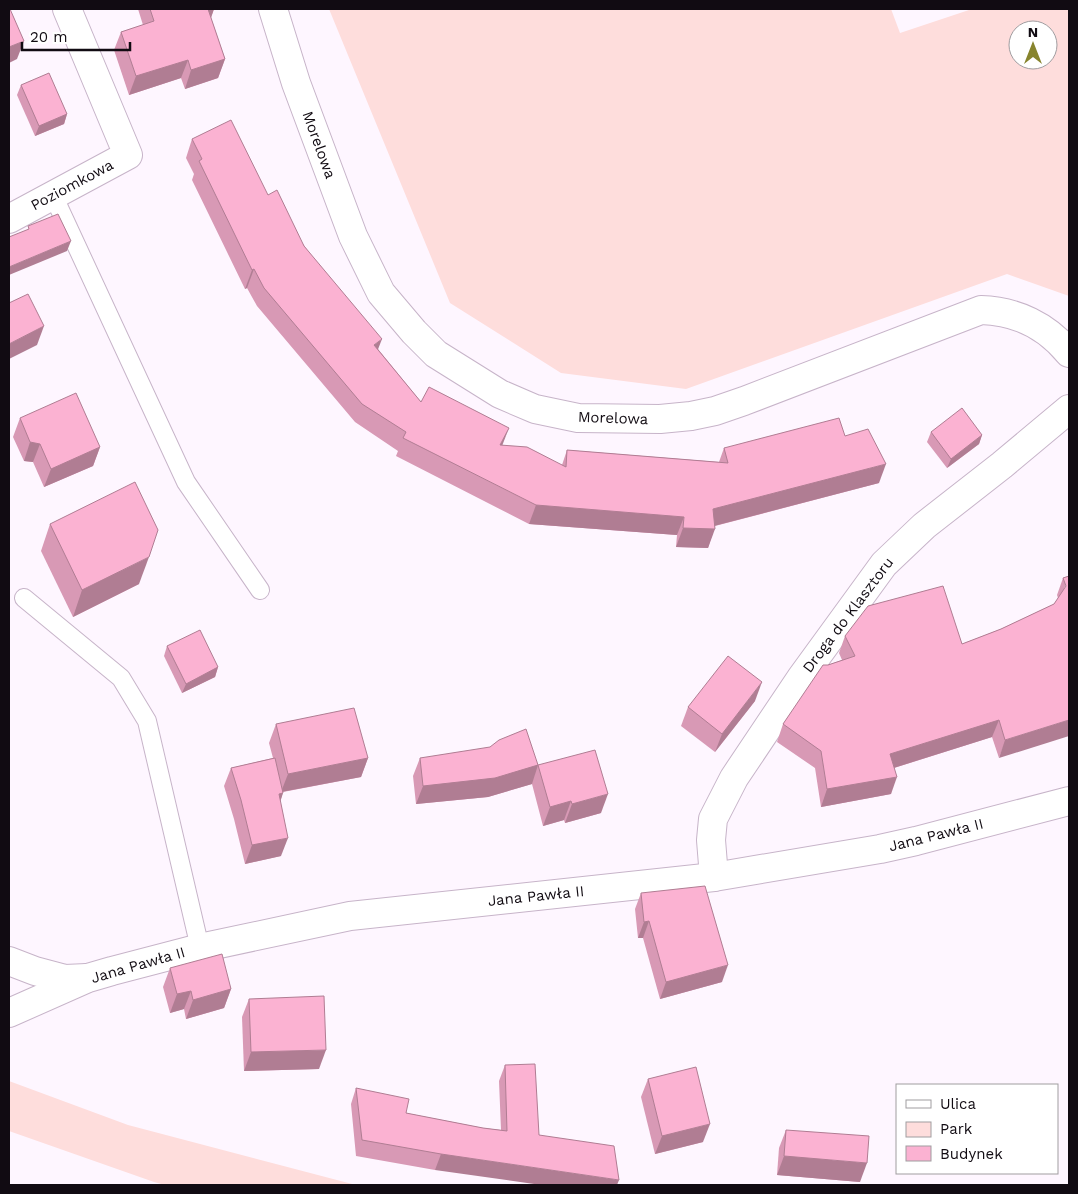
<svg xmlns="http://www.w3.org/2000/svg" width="1078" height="1194" viewBox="0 0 1078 1194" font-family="'Work Sans',sans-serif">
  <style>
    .green { fill: #fedddc; fill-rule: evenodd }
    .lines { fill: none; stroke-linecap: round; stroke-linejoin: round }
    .service-casing { stroke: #c7b4c9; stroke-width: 20 }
    .minor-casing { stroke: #c7b4c9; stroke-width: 30 }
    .tertiary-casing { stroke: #c7b4c9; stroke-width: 30 }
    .service { stroke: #fff; stroke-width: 18 }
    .minor { stroke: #fff; stroke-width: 28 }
    .tertiary { stroke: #fff; stroke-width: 28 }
    .wall { fill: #d899b5 }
    .shaded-wall { fill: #b07d93 }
    .building { fill: #fbb2d2; stroke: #b07d93 }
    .labels { text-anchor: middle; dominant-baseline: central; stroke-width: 5; stroke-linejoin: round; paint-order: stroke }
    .street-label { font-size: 15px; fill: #110b12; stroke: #fff }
  </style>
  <rect width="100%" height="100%" fill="#fef6ff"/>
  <g class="green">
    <path d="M329,9H891L900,33L972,9H1069V296L1007,274L686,389L561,373L450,303ZM1018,30H1048V60H1018Z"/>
    <polygon points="9,1081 128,1125 356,1185 165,1185 154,1182 9,1131"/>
  </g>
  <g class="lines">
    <g class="service-casing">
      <g id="service">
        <polyline points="53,195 186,482 260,590"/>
        <polyline points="24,598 121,678 147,721 200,948"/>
      </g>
    </g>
    <g class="minor-casing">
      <g id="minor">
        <path d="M273,9L296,83L353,236L381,293L414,332L436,354L500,394L535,409L578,418L660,419L691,416L715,411L744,401L981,310C1016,311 1047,326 1069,353"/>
        <polyline points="9,219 128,155 67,9"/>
        <polyline points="714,877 711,840 713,819 734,778 801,678 884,564 924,526 1002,465 1069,409"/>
      </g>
    </g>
    <g class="tertiary-casing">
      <g id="tertiary">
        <polyline points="9,961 35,971 65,979 87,978"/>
        <polyline points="9,1013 88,978 112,971 200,948 350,916 714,877 880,849 916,841 1069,801"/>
      </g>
    </g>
    <use href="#service" class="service"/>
    <use href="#minor" class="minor"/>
    <use href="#tertiary" class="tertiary"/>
  </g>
  <g class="wall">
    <polygon points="138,9 214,9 211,18 225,59 218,78 185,89 181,78 129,95 114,50 121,32 143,25"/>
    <polygon points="21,85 67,114 64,124 35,136 17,95"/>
    <polygon points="192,139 268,195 378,349 421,402 503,445 562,465 567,450 719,462 724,448 845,436 879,483 715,526 708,548 676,547 677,535 529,524 396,456 398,451 355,422 257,306 247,288 245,289 192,180 194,174 186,158"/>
    <polygon points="20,418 100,447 93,466 44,487 33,462 24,461 13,437"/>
    <polygon points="931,432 982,435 979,444 947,468 927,442"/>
    <polygon points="50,524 139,584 73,617 41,551"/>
    <polygon points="1069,576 999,758 992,737 894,768 891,794 821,807 815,768 777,742 783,724 828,665 842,660 839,653 845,636 962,644 1001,629 1054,604 1058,598 1057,595 1063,578"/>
    <polygon points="167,646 218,667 215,677 182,693 164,656"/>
    <polygon points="755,701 715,752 681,726 688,707"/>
    <polygon points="276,724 368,758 361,777 283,792 280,802 281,856 245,864 234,819 224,786 231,768 273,758 269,743"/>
    <polygon points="420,758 538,765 601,813 565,823 564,820 543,826 532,784 488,797 416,804 413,776"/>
    <polygon points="641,893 722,982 660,999 643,938 638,938 635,909"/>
    <polygon points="170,968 231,989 224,1008 186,1019 184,1009 170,1013 163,987"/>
    <polygon points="249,999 319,1069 244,1071 242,1017"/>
    <polygon points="505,1065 539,1135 435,1170 356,1156 351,1104 356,1088 406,1113 483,1128 501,1130 499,1081"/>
    <polygon points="648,1079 703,1142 655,1154 641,1097"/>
    <polygon points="786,1130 860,1182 777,1175 779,1148"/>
  </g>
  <g class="shaded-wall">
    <polygon points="205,9 214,9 210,20"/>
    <polygon points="24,41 17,59 9,63 9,47"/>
    <polygon points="225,59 218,78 185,89 191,70"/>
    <polygon points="188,60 181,78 129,95 136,76"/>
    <polygon points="67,114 64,124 35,136 39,126"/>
    <polygon points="71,241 67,251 9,275 9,267"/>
    <polygon points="254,269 247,288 245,289 252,270"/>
    <polygon points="44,326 37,345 9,359 9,344"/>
    <polygon points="382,339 375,357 374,345"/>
    <polygon points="509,428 502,446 500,445"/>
    <polygon points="982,435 979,444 947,468 951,459"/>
    <polygon points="30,442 40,444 33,462 24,461"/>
    <polygon points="100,447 93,466 44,487 51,469"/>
    <polygon points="886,464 879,483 706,528 713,509"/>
    <polygon points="536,505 684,517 677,535 529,524"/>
    <polygon points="683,528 715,529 708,548 676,547"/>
    <polygon points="149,557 139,584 73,617 82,590"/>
    <polygon points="218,667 215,677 182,693 186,684"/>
    <polygon points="762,682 755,701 715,752 722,734"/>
    <polygon points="999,720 992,737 884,771 890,754"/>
    <polygon points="1069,720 1069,736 999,758 1005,740"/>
    <polygon points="368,758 361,777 281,792 288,774"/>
    <polygon points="538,765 532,784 488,797 416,804 423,786"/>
    <polygon points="897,777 891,794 821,807 827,789"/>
    <polygon points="283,793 277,812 279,794"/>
    <polygon points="608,794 601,813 565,823 572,804"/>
    <polygon points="571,801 564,820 543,826 550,807"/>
    <polygon points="288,838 281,856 245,864 252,845"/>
    <polygon points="649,921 643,938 638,938 644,922"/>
    <polygon points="728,965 722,982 660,999 666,982"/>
    <polygon points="231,989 224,1008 186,1019 193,1000"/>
    <polygon points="191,991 184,1009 170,1013 177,994"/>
    <polygon points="326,1050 319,1069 244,1071 251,1052"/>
    <polygon points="710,1124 703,1142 655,1154 662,1136"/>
    <polygon points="441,1154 619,1180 617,1185 541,1185 435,1170"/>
    <polygon points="784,1156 867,1163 860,1182 777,1175"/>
  </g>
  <g class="building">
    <polygon points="9,9 10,9 24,41 9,47"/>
    <polygon points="150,9 208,9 225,59 191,70 188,60 136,76 121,32 154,21"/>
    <polygon points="49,73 67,114 39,126 21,85"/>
    <polygon points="231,120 268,195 277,190 304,246 382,339 374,345 421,402 429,387 509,428 500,445 527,447 566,467 567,450 728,463 724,448 839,418 845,436 868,429 886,464 713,509 715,529 683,528 684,517 536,505 403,438 406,432 362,404 264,288 254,269 252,270 199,161 202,159 192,139"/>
    <polygon points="58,214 71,241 9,267 9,237 29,229 28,226"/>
    <polygon points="28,294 44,326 9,344 9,303"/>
    <polygon points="76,393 100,447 51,469 40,444 30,442 20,418"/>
    <polygon points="962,408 982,435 951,459 931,432"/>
    <polygon points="135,482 158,530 149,557 82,590 50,524"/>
    <polygon points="1069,576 1069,720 1005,740 999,720 890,754 897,777 827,789 821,751 783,724 823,665 828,665 855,656 845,636 868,606 943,586 962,644 1001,629 1054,604 1066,586 1063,578"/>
    <polygon points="200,630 218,667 186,684 167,646"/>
    <polygon points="728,656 762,682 722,734 688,707"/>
    <polygon points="354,708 368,758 288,774 276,724"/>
    <polygon points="526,729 538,765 495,778 423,786 420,758 490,747 499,740"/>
    <polygon points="595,750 608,794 572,804 571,801 550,807 538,765"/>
    <polygon points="275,758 283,793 279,794 288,838 252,845 241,800 231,768"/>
    <polygon points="705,886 728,965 666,982 649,921 644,922 641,893"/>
    <polygon points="222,954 231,989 193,1000 191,991 177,994 170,968"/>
    <polygon points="324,996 326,1050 251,1052 249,999"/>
    <polygon points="535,1064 539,1135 614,1146 619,1180 441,1154 362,1140 356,1088 409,1099 406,1113 483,1128 507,1131 505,1065"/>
    <polygon points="696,1067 710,1124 662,1136 648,1079"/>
    <polygon points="786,1130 869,1136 867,1163 784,1156"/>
  </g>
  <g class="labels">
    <g class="street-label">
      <text transform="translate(319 145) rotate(70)">Morelowa</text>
      <text transform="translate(72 185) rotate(-28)">Poziomkowa</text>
      <text transform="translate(613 418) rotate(2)">Morelowa</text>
      <text transform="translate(848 615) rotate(-53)">Droga do Klasztoru</text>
      <text transform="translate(936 835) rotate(-14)">Jana Pawła II</text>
      <text transform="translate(536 896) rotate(-6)">Jana Pawła II</text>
      <text transform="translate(138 965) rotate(-16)">Jana Pawła II</text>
    </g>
  </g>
  <rect width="1078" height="1194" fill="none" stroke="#110b12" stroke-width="20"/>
  <rect x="896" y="1084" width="162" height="90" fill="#ffffff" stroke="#a09da0"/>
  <rect x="906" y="1100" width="25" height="8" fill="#ffffff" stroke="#a09da0"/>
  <text x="940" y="1109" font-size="15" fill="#110b12">Ulica</text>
  <rect x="906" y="1122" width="25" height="15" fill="#fedddc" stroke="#a09da0"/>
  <text x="940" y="1134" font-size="15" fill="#110b12">Park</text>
  <rect x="906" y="1146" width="25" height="15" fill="#fbb2d2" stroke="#a09da0"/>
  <text x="940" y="1159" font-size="15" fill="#110b12">Budynek</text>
  <g transform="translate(1033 45)"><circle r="24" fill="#ffffff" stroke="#a09da0"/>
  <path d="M0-4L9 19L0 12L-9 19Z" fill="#87842d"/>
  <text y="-8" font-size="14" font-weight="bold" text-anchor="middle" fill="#110b12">N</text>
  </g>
  <path d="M22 42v8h108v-8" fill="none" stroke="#110b12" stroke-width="2.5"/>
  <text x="30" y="42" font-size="15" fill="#110b12" stroke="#ffffff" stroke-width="4" paint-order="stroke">20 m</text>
</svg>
